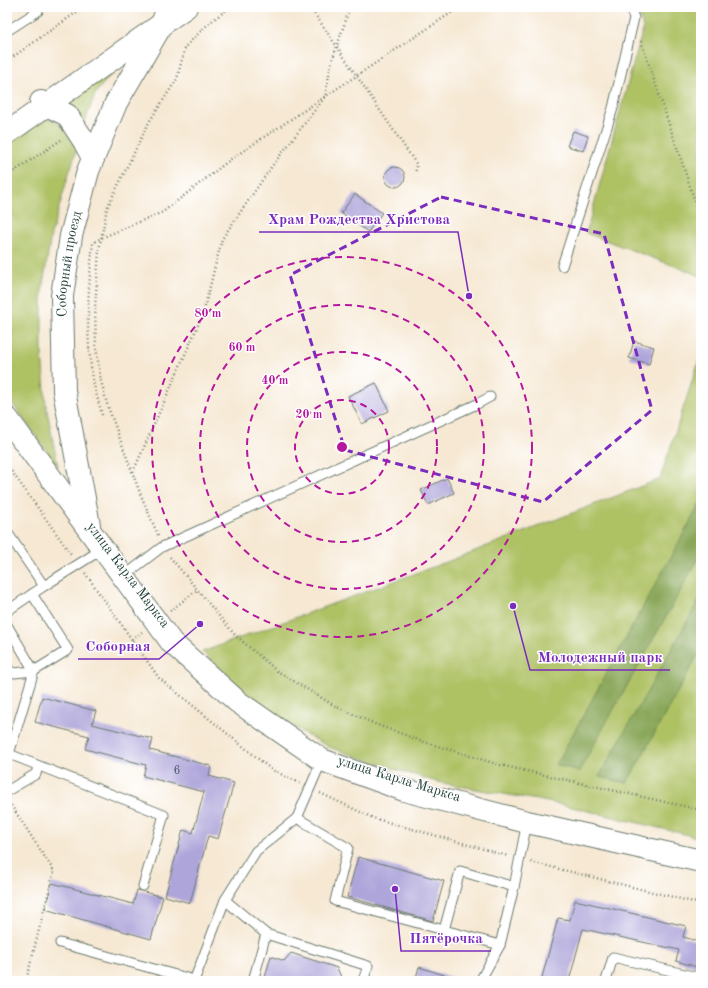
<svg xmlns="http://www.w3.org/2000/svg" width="708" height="988" viewBox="0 0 708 988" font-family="'Old Standard TT',serif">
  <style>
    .green { fill: #aec164; stroke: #667f4c }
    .forest { fill: #8aa75a; stroke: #547247 }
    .building { fill: #aea5da }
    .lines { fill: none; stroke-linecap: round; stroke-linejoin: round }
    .service-casing { stroke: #6a796c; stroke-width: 11 }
    .tertiary-casing { stroke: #6a796c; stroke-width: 24 }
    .path { stroke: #6a796c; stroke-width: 2.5; stroke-dasharray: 1 3; stroke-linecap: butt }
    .service { stroke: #fff; stroke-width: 9 }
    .tertiary { stroke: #fff; stroke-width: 22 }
    .marked { fill: none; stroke: #7b2cbf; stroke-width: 3; stroke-dasharray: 8 5; stroke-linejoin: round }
    .ring { fill: none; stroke: #b5179e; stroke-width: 2; stroke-dasharray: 7 5 }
    .labels { text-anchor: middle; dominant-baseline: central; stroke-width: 3; stroke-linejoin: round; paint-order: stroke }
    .number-label { font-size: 12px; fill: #43575e }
    .street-label { font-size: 14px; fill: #1f3d34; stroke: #fff }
    .centre { fill: #b5179e; stroke: #fff; stroke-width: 2 }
    .ring-label { font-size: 12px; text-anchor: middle; font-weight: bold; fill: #b5179e; stroke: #fff; stroke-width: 3; stroke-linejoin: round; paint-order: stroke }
    .leader { fill: none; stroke: #7b2cbf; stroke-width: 1.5 }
    .callout-dot { fill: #7b2cbf; stroke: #fff; stroke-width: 1.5 }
    .callout-label { font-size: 15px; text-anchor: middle; font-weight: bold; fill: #7b2cbf; stroke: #fff; stroke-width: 3; stroke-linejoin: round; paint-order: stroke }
  </style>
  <rect width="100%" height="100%" fill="#fff"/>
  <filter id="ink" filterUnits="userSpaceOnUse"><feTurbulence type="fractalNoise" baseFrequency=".025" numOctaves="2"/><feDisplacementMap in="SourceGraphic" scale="8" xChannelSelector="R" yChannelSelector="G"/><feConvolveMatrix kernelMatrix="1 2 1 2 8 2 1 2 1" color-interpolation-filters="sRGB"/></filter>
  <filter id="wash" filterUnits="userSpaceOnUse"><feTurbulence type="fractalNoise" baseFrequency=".012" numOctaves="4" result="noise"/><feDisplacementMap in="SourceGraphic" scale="16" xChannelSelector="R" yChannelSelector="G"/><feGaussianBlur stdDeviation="0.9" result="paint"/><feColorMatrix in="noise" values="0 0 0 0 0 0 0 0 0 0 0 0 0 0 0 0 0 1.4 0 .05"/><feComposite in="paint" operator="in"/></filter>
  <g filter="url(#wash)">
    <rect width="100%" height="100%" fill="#f6e8d3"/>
    <g class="green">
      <polygon points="638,7 701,7 701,276 586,233 643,29"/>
      <polygon points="118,65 95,94 84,124 64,103"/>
      <polygon points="53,119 67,131 77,150 69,173 51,235 42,292 42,353 46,405 58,467 7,396 7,141 34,121"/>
      <polygon points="701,354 701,838 559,804 437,782 375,763 329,747 280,720 248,694 202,652 449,561 660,479"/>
    </g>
    <g class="forest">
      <polygon points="701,502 701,554 579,771 556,765"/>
      <polygon points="701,597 701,649 627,783 599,777"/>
    </g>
    <g id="blocks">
      <g class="building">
        <polygon points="573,131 588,136 583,151 567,146"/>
        <circle cx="395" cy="177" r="10"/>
        <polygon points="355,194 382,213 368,232 341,213"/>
        <polygon points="634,341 654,347 649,364 629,358"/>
        <polygon points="376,383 389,411 362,424 348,396"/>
        <polygon points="447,478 454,493 428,505 421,490"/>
        <polygon points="42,697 96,711 92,724 153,739 150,750 211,766 209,776 234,783 218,839 208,836 190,903 165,896 183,830 193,833 204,792 143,776 146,765 85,749 89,736 35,722"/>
        <polygon points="358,857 444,881 433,921 347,897"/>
        <polygon points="52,883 133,904 137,890 163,897 151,939 45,909"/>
        <polygon points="575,900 686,926 683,937 701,942 701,968 676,961 679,950 583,929 569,981 541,981 558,918 570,920"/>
        <polygon points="291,953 337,968 343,981 264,981 271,956 284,961"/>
        <polygon points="419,967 454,978 453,981 415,981"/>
      </g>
    </g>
  </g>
  <g filter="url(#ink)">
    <use href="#blocks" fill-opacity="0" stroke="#6a796c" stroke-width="1"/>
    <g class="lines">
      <g class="service-casing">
        <g id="service">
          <polyline points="7,31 38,11"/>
          <polyline points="562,266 613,108 634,18 630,7"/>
          <polyline points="7,532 44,586"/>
          <polyline points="124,576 162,547 477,404 490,397"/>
          <polyline points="7,611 44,586 104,548"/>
          <polyline points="7,625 34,671 68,650 32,594"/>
          <polyline points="7,669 14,673 34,671 9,754 164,815 143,886"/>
          <polyline points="7,791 36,774 38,766"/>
          <polyline points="297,818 348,848 335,901 444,930 460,871 514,887 527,822"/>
          <polyline points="225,900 266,934 368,966 363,981"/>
          <polyline points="444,930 500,945 514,887"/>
          <polyline points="60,943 194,980"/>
          <polyline points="194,981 225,900 256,851 297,818 322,760"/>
          <polyline points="253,981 266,934"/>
          <polyline points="480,981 500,945"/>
          <polyline points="606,981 613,957 701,978"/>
        </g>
      </g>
      <g class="tertiary-casing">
        <g id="tertiary">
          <polyline points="41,102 67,115 84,141 93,158"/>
          <polyline points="7,133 186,7"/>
          <polyline points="7,418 172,643 238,702 322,760 404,790 527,822 701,861"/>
          <path id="s1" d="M89,525L64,391L62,296L71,236L88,171L116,103L162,24L167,10"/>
        </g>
      </g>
      <g class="path">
        <polyline points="310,7 417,165 415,174"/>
        <polyline points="641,41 701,219"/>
        <polyline points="7,61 84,7"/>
        <polyline points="7,176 61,140"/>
        <path d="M102,415C99,403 95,391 93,379C85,335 88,288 93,243L101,238L163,212L231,159L460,7"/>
        <polyline points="7,465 71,554"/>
        <polyline points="133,472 203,314 222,239 272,166 325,97 331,64 350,7"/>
        <polyline points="158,535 140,493 107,404 101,381 96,347 95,307 99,250 107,208 149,122 177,79 185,47 208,24 230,7"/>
        <polyline points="170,557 235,635 277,671 335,706 375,724 421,741 500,765 701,810"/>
        <polyline points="85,573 159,678 272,770 300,783"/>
        <polyline points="170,611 197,590"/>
        <polyline points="132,640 142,632"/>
        <polyline points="320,793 373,818 508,856"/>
        <polyline points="9,802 54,871 26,981"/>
        <polyline points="531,862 701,904"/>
      </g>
      <use href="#service" class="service"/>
      <use href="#tertiary" class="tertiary"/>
    </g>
  </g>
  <path class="marked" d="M441,197L604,234L652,410L543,502L345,450L290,275Z"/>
  <g class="ring">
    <circle cx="342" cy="447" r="47"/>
    <circle cx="342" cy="447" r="95"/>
    <circle cx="342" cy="447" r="142"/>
    <circle cx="342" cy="447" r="190"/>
  </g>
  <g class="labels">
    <g class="number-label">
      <text x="177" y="771">6</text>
    </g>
    <g class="street-label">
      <text stroke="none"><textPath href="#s1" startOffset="264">Соборный проезд</textPath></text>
      <text transform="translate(128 575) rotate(53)">улица Карла Маркса</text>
      <text transform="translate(399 779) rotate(17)">улица Карла Маркса</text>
    </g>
  </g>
  <circle cx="342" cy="447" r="6" class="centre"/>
  <g class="ring-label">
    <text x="208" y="317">80 m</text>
    <text x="242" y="351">60 m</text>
    <text x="275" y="384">40 m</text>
    <text x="309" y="418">20 m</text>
  </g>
  <path class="leader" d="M469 296L458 232H259M200 624L159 659H78M513 606L530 670H670M395 889L401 951H491"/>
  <g class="callout-dot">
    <circle cx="469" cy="296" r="4"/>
    <circle cx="200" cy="624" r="4"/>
    <circle cx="513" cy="606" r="4"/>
    <circle cx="395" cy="889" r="4"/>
  </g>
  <g class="callout-label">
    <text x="359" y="224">Храм Рождества Христова</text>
    <text x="118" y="651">Соборная</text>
    <text x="600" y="662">Молодежный парк</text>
    <text x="446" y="943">Пятёрочка</text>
  </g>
  <rect width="708" height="988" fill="none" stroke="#fff" stroke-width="24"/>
</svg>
